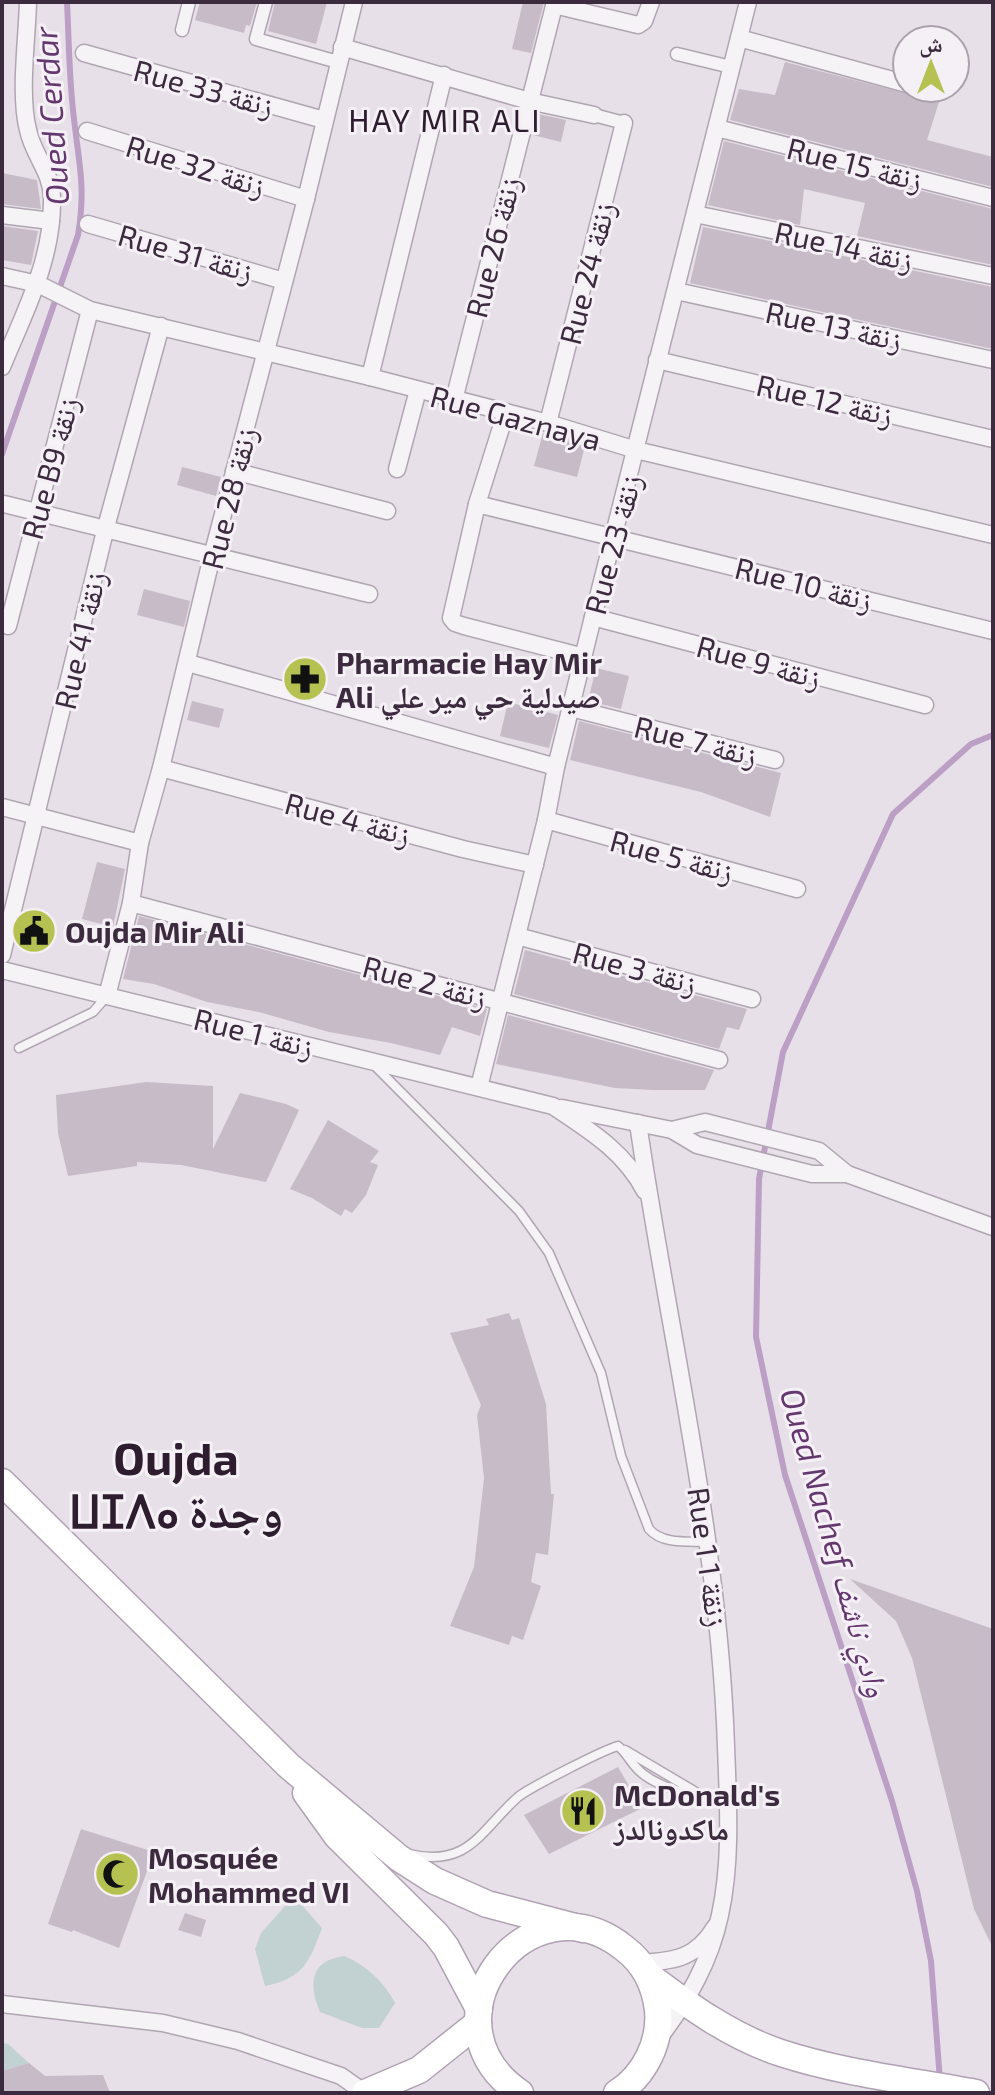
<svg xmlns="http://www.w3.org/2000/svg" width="995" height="2095" viewBox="0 0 995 2095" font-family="'Exo 2','Noto Naskh Arabic','Noto Sans Tifinagh',sans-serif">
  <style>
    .green { fill: #c2d1d1 }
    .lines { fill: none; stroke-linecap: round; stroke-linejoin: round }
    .stream { stroke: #bc9fc5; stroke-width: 6 }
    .building { fill: #c6bbc7 }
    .service-casing { stroke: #b0a6b2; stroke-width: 11 }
    .pedestrian-casing { stroke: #b0a6b2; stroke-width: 15 }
    .minor-casing { stroke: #b0a6b2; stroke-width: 19 }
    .primary-casing { stroke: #b0a1b3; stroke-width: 29 }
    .service { stroke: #f6f3f7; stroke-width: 8 }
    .pedestrian { stroke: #f6f3f7; stroke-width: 12 }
    .minor { stroke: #f6f3f7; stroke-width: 16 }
    .primary { stroke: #fff; stroke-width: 26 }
    .labels { text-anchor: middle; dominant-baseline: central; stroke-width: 6; stroke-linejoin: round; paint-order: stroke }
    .street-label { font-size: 30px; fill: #3c2a3e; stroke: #f5f0f6 }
    .poi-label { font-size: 30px; font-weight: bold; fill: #3c2a3e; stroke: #f5f0f6; text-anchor: start }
    .water-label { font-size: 32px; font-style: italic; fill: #64386e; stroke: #f5f0f6 }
    .neighbourhood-label { font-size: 32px; letter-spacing: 2px; fill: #2d1d2f; stroke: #f5f0f6 }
    .town-label { font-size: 46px; font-weight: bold; fill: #2d1d2f; stroke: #f5f0f6 }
  </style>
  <rect width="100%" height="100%" fill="#e7e0e8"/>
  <g class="green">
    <path d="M294,1896L322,1928C309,1963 303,1978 265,1986L255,1949L261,1933Z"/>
    <path d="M344,1956C366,1965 384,1982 395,2003L379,2028H362L320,2012C308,1983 310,1961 344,1956Z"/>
    <polygon points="2,2043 8,2044 29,2063 2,2071"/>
  </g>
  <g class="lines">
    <g class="stream">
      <path d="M2,454L78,235C86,188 79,164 74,119C69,80 69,41 67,2"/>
      <polyline points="940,2081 931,1961 917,1891 892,1801 785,1475 756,1337 759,1179 783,1052 893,814 971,744 993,735"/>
    </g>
  </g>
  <g class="building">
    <polygon points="200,2 257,2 250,26 246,25 244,33 195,20"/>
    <polygon points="275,2 327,2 316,44 268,31"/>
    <polygon points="523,2 544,2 531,53 512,49"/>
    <polygon points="785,62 939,102 927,140 993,157 993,187 730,120 739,89 775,95"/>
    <polygon points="538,114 566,120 561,142 533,135"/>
    <polygon points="724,141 993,209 993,265 857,236 865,203 804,189 800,225 708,205"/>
    <polygon points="2,173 37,180 41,209 2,204"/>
    <polygon points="2,226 38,231 31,265 2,260"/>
    <polygon points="703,227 993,287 993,349 690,283"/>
    <polygon points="543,433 585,446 577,477 534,466"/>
    <polygon points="182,467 221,477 216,496 177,485"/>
    <polygon points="144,589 190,601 184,627 137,615"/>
    <polygon points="596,668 629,676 621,709 588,701"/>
    <polygon points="192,701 224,709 219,728 187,720"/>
    <polygon points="508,702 558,715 549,748 500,736"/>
    <polygon points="579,721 781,773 770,817 701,792 570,760"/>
    <polygon points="97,862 125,869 113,927 82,919"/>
    <polygon points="139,916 487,1009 480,1036 452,1027 440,1055 391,1043 329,1032 259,1012 207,1002 154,984 123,979"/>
    <polygon points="525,950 747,1009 739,1030 727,1027 719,1049 514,994"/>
    <polygon points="508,1015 714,1070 705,1090 653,1090 615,1088 496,1064"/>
    <polygon points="146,1082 213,1086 213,1149 240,1093 286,1104 299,1110 266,1182 181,1165 137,1162 137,1166 68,1176 58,1133 56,1095"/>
    <polygon points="328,1120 379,1151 370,1162 378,1165 366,1195 352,1213 345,1209 341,1216 312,1198 290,1189"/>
    <polygon points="509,1313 512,1320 519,1318 546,1404 551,1494 554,1494 548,1555 536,1553 531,1582 541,1586 523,1640 512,1636 509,1645 450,1626 474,1567 484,1478 477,1415 481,1405 450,1333 489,1325 486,1319"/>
    <polygon points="850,1579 993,1629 993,1948 974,1909 912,1658 896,1621"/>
    <polygon points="618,1767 642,1808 549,1854 524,1815"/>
    <polygon points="81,1829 154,1852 119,1948 73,1930 72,1932 48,1924"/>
    <polygon points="185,1913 206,1920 201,1937 178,1930"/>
    <polygon points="29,2063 45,2076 103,2075 110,2093 2,2093 2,2071"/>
  </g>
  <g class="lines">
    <g class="service-casing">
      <g id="service">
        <polyline points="19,1048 93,1012 107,996"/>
        <path d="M373,1064L519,1211L549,1253L601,1373L621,1456L649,1529C663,1545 688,1541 708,1542"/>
        <polyline points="625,1750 696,1792"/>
        <path d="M409,1854C469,1868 480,1831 518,1797C529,1788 603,1750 618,1746C628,1754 632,1766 643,1774C668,1793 699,1794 727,1805"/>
      </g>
    </g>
    <g class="pedestrian-casing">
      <g id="pedestrian">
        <polyline points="266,2 256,39 338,62"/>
        <polyline points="182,30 189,2"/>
        <polyline points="677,54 731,67"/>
        <polyline points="594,115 624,123"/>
      </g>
    </g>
    <g class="minor-casing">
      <g id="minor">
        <polyline points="554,5 638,25 644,21 651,2"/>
        <polyline points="739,38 907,84"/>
        <polyline points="342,47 529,101 594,115"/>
        <polyline points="84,53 324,120"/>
        <polyline points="923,88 929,90"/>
        <polyline points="717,128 993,198"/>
        <polyline points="87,131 306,199"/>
        <polyline points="695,214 993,276"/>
        <polyline points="2,215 51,221"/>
        <polyline points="88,224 284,281"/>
        <polyline points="2,276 38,284 90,310 370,377 548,423 636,450 993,535"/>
        <polyline points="676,291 993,360"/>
        <polyline points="657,360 993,439"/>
        <path d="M2,367C24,313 53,260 52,199C52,172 33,155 28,130C19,95 27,39 28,2"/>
        <polyline points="370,377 444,75"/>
        <polyline points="454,400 555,2"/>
        <polyline points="506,412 477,504 451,618 455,623 464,626 584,657"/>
        <polyline points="548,423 624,123"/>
        <polyline points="397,469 418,390"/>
        <polyline points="234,471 387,511"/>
        <polyline points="4,504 369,594"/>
        <polyline points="477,504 993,631"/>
        <polyline points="593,617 925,705"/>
        <polyline points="8,626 90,310"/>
        <polyline points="188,663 556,767"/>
        <polyline points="571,708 775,760"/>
        <polyline points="161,768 463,849 535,865"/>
        <polyline points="2,807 140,843"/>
        <polyline points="546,820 797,889"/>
        <polyline points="131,903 719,1060"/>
        <polyline points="517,936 752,999"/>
        <polyline points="2,955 106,527 161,326"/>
        <path d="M2,970L553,1106C589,1130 624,1151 645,1191"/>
        <polyline points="107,996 131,903 140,843 161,768 212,556 306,199 354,2"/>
        <polyline points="479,1087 546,820 556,767 593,617 748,2"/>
        <polyline points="562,1108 672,1130 697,1145 812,1174 847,1174 993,1227"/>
        <path d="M638,1123C668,1331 719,1536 726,1746C728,1802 732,1860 720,1915C710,1962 688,2000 659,2038"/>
        <polyline points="672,1130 705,1122 819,1151 847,1174"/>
        <path d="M640,1963C673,1961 696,1959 715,1927"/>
        <polyline points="2,2004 163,2023 238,2041 341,2076 365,2093"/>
      </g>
    </g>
    <g class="primary-casing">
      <g id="primary">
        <polyline points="2,1482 289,1766 399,1858 435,1881 487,1904 583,1929"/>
        <polyline points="306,1793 337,1836 436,1934 446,1947 479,2009"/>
        <path d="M648,1975C689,2006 732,2037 781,2053C842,2073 912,2081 976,2093"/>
        <polyline points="365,2093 419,2070 478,2023"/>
        <path d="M520,2093C415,2021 529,1872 624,1948C644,1963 655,1985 658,2010C661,2043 644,2076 617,2093"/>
      </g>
    </g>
    <use href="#service" class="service"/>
    <use href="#pedestrian" class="pedestrian"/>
    <use href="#minor" class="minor"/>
    <use href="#primary" class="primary"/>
  </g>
  <defs>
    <g id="pharmacy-disc" transform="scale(2.3)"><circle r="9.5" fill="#b5c251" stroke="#f5f0f6"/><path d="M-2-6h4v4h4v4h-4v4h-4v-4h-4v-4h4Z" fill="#111"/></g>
    <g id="civic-disc" transform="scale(2.3)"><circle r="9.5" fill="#b5c251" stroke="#f5f0f6"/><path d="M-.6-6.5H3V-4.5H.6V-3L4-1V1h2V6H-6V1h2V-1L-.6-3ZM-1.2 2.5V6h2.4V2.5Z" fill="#111"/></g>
    <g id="restaurant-disc" transform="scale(2.3)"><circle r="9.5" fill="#b5c251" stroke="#f5f0f6"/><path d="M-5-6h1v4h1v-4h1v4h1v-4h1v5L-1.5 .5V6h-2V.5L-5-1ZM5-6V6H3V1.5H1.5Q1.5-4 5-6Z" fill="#111"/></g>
    <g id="mosque-disc" transform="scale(2.3)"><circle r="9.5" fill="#b5c251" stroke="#f5f0f6"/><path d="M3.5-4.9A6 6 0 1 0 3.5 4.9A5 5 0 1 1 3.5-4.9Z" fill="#111"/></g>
  </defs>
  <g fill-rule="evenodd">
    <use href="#pharmacy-disc" x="305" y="679"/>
    <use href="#civic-disc" x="34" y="931"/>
    <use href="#restaurant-disc" x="583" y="1811"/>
    <use href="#mosque-disc" x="117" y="1874"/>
  </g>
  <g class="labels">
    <g class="street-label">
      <text transform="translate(204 87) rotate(15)">Rue 33 زنقة</text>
      <text transform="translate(855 163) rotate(14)">Rue 15 زنقة</text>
      <text transform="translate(196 165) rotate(17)">Rue 32 زنقة</text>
      <text transform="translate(844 245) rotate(12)">Rue 14 زنقة</text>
      <text transform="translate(492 247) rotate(-76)">Rue 26 زنقة</text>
      <text transform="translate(186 252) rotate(16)">Rue 31 زنقة</text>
      <text transform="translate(586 273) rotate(-76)">Rue 24 زنقة</text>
      <text transform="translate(834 325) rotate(12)">Rue 13 زنقة</text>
      <text transform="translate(825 399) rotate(13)">Rue 12 زنقة</text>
      <text transform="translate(516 417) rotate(15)">Rue Gaznaya</text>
      <text transform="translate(49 468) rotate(-75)">Rue B9 زنقة</text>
      <text transform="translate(228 498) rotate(-76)">Rue 28 زنقة</text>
      <text transform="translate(612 544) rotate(-75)">Rue 23 زنقة</text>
      <text transform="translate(804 583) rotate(14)">Rue 10 زنقة</text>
      <text transform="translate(79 640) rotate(-77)">Rue 41 زنقة</text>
      <text transform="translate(759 661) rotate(15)">Rue 9 زنقة</text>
      <text transform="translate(696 740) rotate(14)">Rue 7 زنقة</text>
      <text transform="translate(348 818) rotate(15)">Rue 4 زنقة</text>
      <text transform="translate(672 855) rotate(15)">Rue 5 زنقة</text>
      <text transform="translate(635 967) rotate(15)">Rue 3 زنقة</text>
      <text transform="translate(425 981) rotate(15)">Rue 2 زنقة</text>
      <text transform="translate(254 1032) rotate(14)">Rue زنقة 1</text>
      <text transform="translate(709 1557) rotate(82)">Rue 1 زنقة 1</text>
    </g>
    <g class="poi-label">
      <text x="336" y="662">Pharmacie Hay Mir<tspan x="336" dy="34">Ali صيدلية حي مير علي</tspan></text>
      <text x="65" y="931">Oujda Mir Ali</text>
      <text x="614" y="1794">McDonald's<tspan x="614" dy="34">ماكدونالدز</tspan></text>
      <text x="148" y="1857">Mosquée<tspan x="148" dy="34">Mohammed VI</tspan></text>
    </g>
    <g class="water-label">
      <text transform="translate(50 116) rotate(-94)">Oued Cerdar</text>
      <text transform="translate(836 1542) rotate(74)">Oued Nachef وادي ناشف</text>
    </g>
    <g class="neighbourhood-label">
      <text x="445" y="119">HAY MIR ALI</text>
    </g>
    <g class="town-label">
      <text x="176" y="1456">Oujda<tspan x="176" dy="53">ⵡⵊⴷⴰ وجدة</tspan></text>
    </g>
  </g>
  <rect width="995" height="2095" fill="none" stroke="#3c2a3e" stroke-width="8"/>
  <g transform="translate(931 64)"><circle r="38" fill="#f5f0f6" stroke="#aba1ac" stroke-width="2"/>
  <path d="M0-6L14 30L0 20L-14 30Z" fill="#b5c251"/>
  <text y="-12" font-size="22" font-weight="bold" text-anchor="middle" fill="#3c2a3e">ش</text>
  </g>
</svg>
